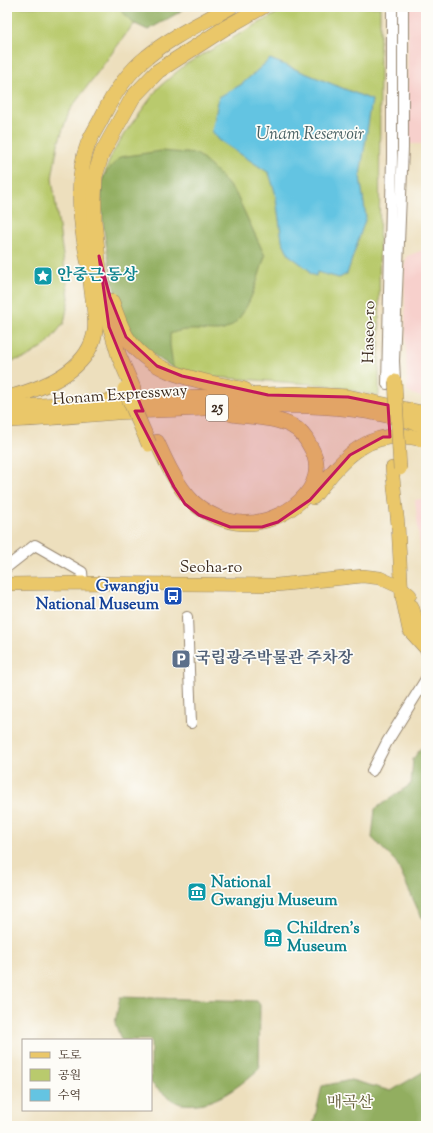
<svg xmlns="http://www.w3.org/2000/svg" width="433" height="1133" viewBox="0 0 433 1133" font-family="'Sorts Mill Goudy','Noto Serif KR',serif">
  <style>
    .built { fill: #f7d0cc }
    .green { fill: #b9ca6d; stroke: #7a7a46 }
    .forest { fill: #92ae60; stroke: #666c3f }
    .water { fill: #64c4e2; stroke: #507780 }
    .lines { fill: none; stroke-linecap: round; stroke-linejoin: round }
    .minor-casing { stroke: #94846e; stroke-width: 12 }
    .major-casing { stroke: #94846e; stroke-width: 14 }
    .highway-casing { stroke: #94846e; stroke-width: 16 }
    .minor { stroke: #fff; stroke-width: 10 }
    .major { stroke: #eac769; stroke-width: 13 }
    .highway { stroke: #eac769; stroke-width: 15 }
    .major-bridge-casing { stroke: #94846e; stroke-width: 14; stroke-linecap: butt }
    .highway-bridge-casing { stroke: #94846e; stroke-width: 16; stroke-linecap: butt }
    .major-bridge { stroke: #eac769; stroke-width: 13 }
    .highway-bridge { stroke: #eac769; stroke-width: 15 }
    .marked { fill: #c2185b; fill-opacity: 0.2; stroke: #c2185b; stroke-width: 3; stroke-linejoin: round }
    .labels { text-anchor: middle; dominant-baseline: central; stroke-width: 3.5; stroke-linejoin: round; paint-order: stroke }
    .shield { fill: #fdfcf7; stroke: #75695f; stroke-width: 1 }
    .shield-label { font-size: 15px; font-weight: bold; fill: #3b2a1e }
    .culture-label { font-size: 16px; font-weight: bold; fill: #0d838f; stroke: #fdfcf7; text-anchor: start }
    .street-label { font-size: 16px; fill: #3b2a1e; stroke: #fdfcf7 }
    .transit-label { font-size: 16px; font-weight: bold; fill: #164399; stroke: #fdfcf7; text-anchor: end }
    .service-label { font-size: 16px; font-weight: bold; fill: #4e5e75; stroke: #fdfcf7; text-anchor: start }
    .park-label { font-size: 16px; fill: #615a36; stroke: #fdfcf7 }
    .water-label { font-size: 17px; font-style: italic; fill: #496063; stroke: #fdfcf7 }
  </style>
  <rect width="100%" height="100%" fill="#fdfcf7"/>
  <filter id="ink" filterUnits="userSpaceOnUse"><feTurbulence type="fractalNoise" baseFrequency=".025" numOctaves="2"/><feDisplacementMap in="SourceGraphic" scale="8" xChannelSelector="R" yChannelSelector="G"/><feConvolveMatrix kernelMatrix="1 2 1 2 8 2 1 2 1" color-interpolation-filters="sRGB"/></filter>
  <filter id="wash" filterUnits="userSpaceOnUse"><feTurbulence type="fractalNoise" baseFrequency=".012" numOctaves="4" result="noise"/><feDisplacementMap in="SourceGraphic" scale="16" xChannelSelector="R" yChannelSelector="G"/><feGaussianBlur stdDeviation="0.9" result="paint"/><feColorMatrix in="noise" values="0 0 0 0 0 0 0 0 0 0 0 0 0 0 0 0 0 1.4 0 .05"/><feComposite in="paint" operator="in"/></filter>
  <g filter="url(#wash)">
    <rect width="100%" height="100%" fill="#eddfbd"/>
    <g class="built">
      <polygon points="408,7 426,7 426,144 407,144"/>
      <polygon points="426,249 426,399 407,392 404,267 407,256"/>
      <polygon points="426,498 426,606 415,500"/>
    </g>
    <g class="green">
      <polygon points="7,7 170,7 132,26 69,111 58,144 52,178 69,298 64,323 46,345 25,358 7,362"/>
      <polygon points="288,7 380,7 379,396 326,385 212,377 173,368 116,300 101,204 103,178 111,156 124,134 159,87 186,64"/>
    </g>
    <g class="forest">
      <polygon points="118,7 185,7 178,13 148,30 133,23"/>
      <path d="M161,151L197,154L217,172L236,194L265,256C258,278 245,331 217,331C201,331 185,327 170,334V345L173,368C157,357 137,346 127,328C115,307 95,201 103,178C106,171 115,163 120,157Z"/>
      <polygon points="426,742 426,924 419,912 396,862 372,838 375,809 411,784 413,759"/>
      <path d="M120,997L257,1001L260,1005L259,1069C237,1088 213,1108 182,1104C175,1104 156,1088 151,1083V1040H121L115,1023Z"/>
      <polygon points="426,1070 426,1126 313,1126 322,1086 351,1080 391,1091"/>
    </g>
    <polygon class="water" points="270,59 372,100 360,176 366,217 347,274 339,278 317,272 316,276 310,274 309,270 289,255 282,240 275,192 269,173 219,140 212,131 219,97 242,84"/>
  </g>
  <g filter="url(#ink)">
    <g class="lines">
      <g class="minor-casing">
        <g id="minor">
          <polyline points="395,381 394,361 403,148 403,7"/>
          <polyline points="387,384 392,157 392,7"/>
          <polyline points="7,567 35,545 82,572 83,583"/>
          <polyline points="187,617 191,723"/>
          <polyline points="372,771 387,742 426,679"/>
        </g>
      </g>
      <g class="major-casing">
        <g id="major">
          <polyline points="392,468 398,525 402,597 409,630 426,649"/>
          <polyline points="7,584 83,583 277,585 363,576 380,578 402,588 410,595"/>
          <polyline points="412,606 418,625 426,633"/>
        </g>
      </g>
      <g class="highway-casing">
        <g id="highway">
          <path d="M94,288C84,246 72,186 88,144C92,134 99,124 103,115C114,93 128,72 147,57C172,36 202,23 230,7"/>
          <path d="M112,302C116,314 120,326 126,336C151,377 204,381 245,390"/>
          <polyline points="133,388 119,356 102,298 94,221 94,198 95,176 102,153 133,97 158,71 225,28 262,7"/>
          <path d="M7,398C42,389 89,371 95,331C97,317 92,296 91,282"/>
          <polyline points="7,408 172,398 296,394 348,397 426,414"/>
          <path d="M7,420C43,419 79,415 116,412C151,410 187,409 222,407C289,404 361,403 426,426"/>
          <path d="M157,442C166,462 177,486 193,502C206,514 225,522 243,523C281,525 335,488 310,446C306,438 300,430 292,426C275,417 251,417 232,414"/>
          <path d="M313,497C345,456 369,425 426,440"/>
        </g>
      </g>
      <use href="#minor" class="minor"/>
      <use href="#major" class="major"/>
      <use href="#highway" class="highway"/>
      <g class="major-bridge-casing">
        <polyline id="major-bridge" points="395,381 400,469"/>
      </g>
      <g class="highway-bridge-casing">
        <polyline id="highway-bridge" points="125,389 149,444"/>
      </g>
      <use href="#major-bridge" class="major-bridge"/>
      <use href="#highway-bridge" class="highway-bridge"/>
    </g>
  </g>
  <path class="marked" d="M99,256L110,297L126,337L157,366L182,376L268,395L348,397L388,405L390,437H383L350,455L310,500L278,522L262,527H230L199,515L185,504L174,487L135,411H143L109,327Z"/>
  <defs>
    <g id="sight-square" transform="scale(1)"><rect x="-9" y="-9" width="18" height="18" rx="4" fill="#0f9aa8" stroke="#fdfcf7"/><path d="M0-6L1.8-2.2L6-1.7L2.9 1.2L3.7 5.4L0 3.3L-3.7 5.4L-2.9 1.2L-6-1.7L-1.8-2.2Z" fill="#fff"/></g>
    <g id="bus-square" transform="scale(1)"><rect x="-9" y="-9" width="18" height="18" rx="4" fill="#1a4fb4" stroke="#fdfcf7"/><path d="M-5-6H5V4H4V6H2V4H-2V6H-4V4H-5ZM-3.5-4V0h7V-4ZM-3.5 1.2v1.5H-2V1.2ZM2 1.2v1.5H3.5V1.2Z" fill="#fff"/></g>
    <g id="parking-square" transform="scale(1)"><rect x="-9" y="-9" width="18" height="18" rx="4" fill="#5c6f8a" stroke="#fdfcf7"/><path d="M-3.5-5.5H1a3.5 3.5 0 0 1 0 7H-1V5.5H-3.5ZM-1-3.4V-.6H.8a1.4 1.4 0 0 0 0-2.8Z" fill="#fff"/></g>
    <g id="museum-square" transform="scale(1)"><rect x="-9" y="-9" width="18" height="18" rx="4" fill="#0f9aa8" stroke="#fdfcf7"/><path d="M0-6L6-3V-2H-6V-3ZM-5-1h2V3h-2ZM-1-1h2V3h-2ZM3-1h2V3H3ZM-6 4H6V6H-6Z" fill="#fff"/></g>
  </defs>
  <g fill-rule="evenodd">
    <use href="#sight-square" x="43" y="276"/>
    <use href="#bus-square" x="173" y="596"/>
    <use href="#parking-square" x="181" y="659"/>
    <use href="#museum-square" x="197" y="892"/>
    <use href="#museum-square" x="273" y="938"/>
  </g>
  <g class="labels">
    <rect class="shield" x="206" y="395" width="22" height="26" rx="3"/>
    <g class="shield-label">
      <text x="217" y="408">25</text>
    </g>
    <g class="culture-label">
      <text x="57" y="276">안중근 동상</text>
      <text x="211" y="883">National<tspan x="211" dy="18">Gwangju Museum</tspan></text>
      <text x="287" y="929">Children’s<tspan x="287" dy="18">Museum</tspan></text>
    </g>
    <g class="street-label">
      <text transform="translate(370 332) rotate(-89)">Haseo-ro</text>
      <text transform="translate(120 396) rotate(-4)">Honam Expressway</text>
      <text x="211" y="568">Seoha-ro</text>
    </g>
    <g class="transit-label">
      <text x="159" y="587">Gwangju<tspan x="159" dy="18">National Museum</tspan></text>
    </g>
    <g class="service-label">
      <text x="195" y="659">국립광주박물관 주차장</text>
    </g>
    <g class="park-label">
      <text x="350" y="1103">매곡산</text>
    </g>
    <g class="water-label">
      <text x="310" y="135">Unam Reservoir</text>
    </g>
  </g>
  <rect width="433" height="1133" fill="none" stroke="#fdfcf7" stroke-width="24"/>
  <rect x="22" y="1039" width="130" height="72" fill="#fdfcf7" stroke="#afa8a0"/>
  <rect x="30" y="1052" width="20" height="6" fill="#eac769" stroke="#afa8a0"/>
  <text x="58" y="1059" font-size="12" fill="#3b2a1e">도로</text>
  <rect x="30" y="1069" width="20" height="12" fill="#b9ca6d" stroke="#afa8a0"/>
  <text x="58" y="1079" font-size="12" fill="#3b2a1e">공원</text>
  <rect x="30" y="1089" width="20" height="12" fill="#64c4e2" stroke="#afa8a0"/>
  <text x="58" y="1099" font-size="12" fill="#3b2a1e">수역</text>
</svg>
